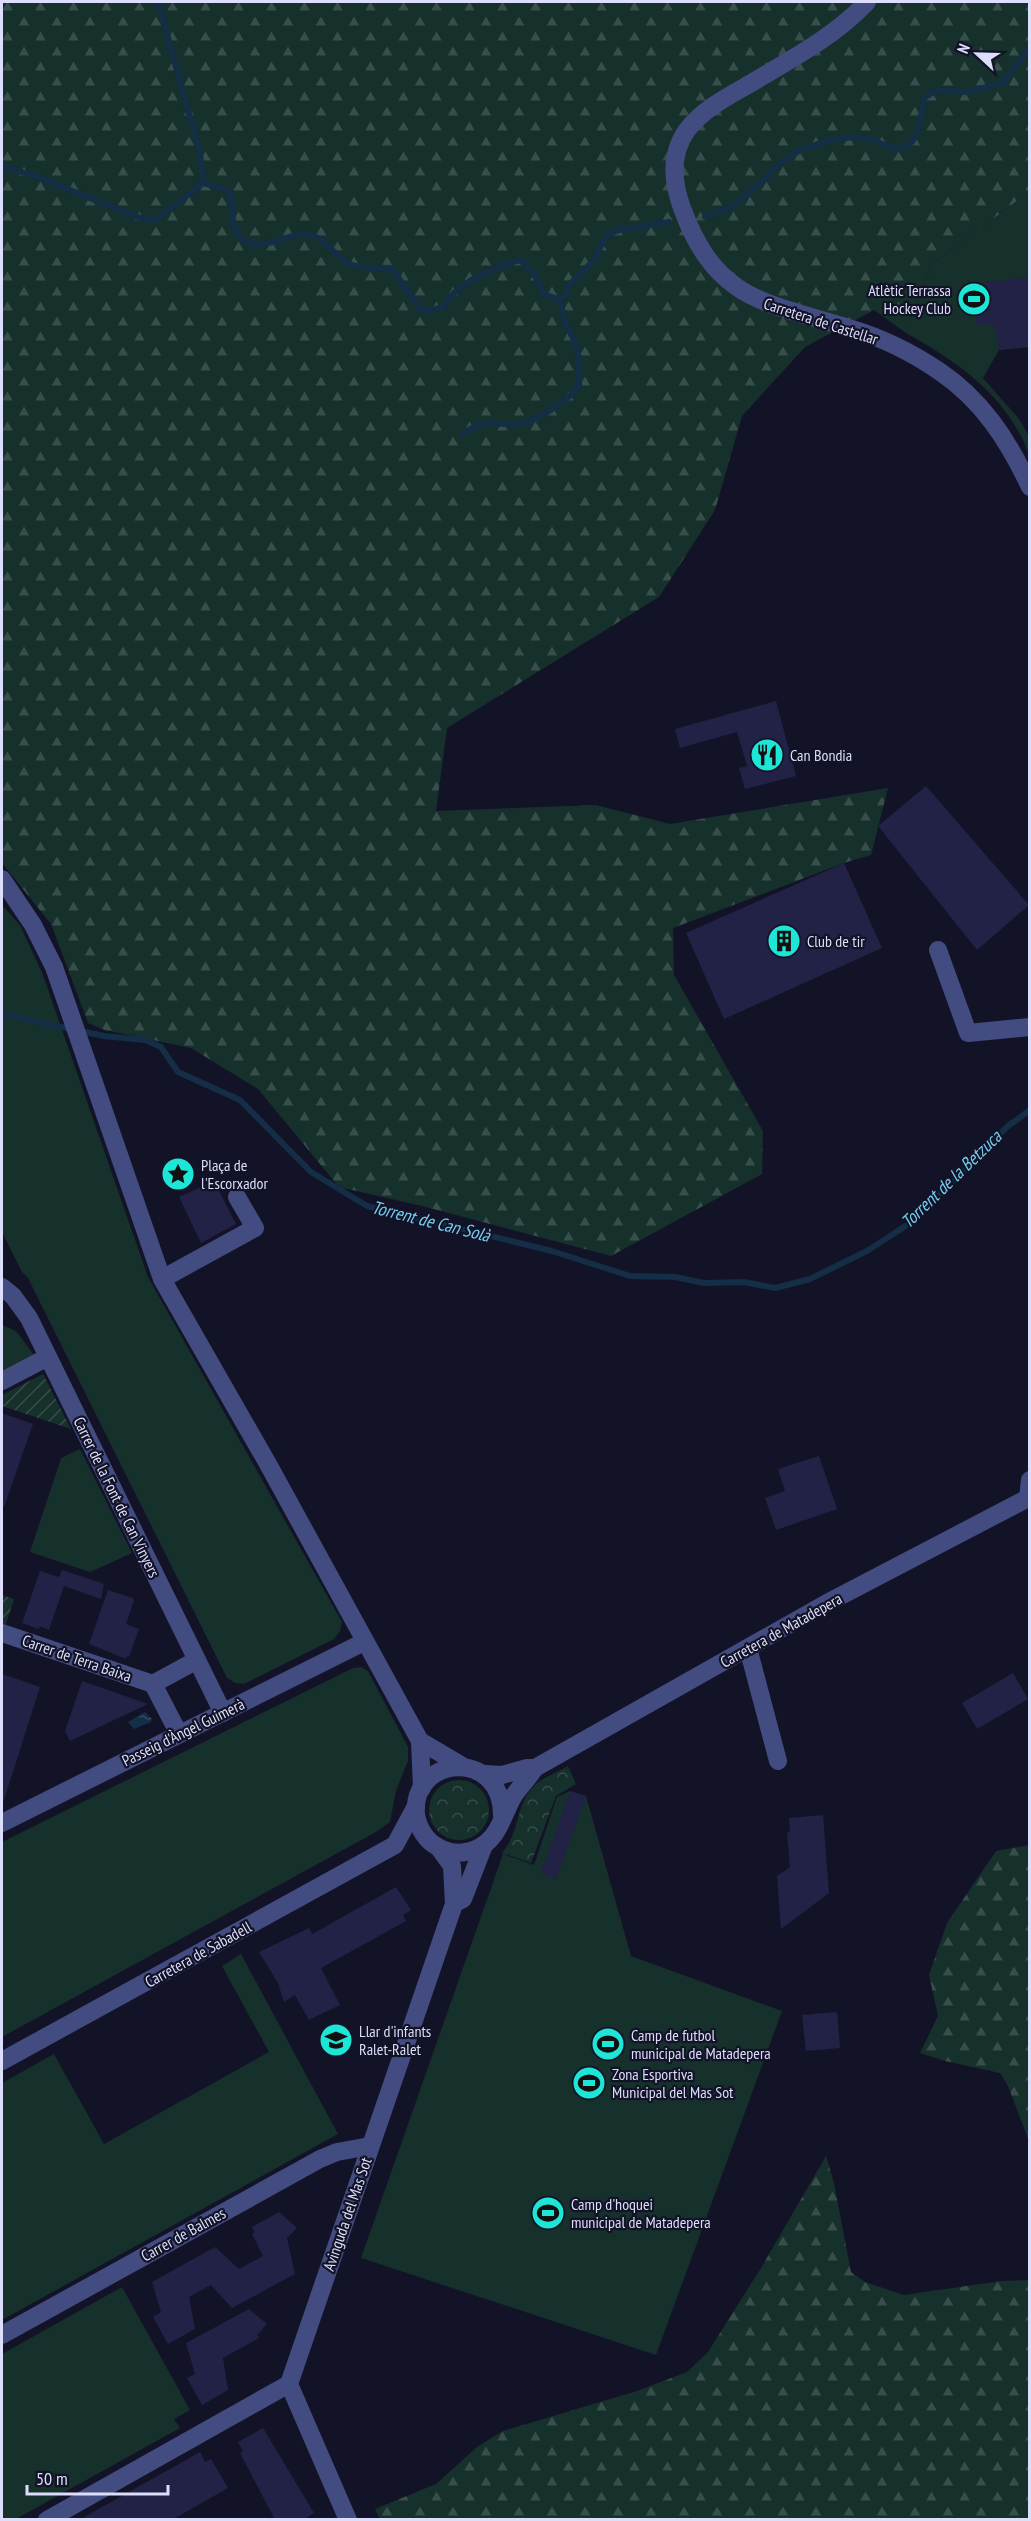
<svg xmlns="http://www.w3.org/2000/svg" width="1031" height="2521" viewBox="0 0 1031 2521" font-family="'PT Sans Narrow',sans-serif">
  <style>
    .grass { fill: #16302b }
    .forest { fill: url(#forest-firs) }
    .park { fill: url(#park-crowns) }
    .garden { fill: url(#garden-furrows) }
    .water { fill: url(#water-ripples) }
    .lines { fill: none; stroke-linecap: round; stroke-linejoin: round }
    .stream { stroke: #132e45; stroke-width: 6 }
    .building { fill: #222146 }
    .minor { stroke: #434c81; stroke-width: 18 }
    .labels { text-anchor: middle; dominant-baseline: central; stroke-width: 4.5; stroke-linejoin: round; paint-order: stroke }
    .poi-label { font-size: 16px; fill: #dddefb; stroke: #131327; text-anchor: start }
    .street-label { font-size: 16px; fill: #dddefb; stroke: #131327 }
    .water-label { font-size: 18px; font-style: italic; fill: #76cdf0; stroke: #131327 }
  </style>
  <defs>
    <pattern id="forest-firs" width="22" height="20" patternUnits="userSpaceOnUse" patternTransform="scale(1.5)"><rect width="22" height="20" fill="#16302b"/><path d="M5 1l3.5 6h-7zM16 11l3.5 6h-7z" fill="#374e4b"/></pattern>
    <pattern id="park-crowns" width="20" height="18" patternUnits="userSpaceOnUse" patternTransform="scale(1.5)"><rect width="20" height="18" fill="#16302b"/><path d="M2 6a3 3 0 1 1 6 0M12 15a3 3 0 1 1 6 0" fill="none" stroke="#374e4b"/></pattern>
    <pattern id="garden-furrows" width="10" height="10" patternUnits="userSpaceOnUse" patternTransform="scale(1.5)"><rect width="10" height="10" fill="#16302b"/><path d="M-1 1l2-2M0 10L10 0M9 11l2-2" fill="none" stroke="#374e4b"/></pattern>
    <pattern id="water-ripples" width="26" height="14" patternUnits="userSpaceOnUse" patternTransform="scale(1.5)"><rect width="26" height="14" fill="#132e45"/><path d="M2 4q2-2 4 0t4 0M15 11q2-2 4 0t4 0" fill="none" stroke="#354c61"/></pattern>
  </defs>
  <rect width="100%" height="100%" fill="#131327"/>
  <g class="grass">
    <path d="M1029,192V347L999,350L983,378L1019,419L1029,436V455C1007,395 959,363 906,333L931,265Z"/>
    <polygon points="2,905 20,925 43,975 148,1277 342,1622 340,1631 334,1639 244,1684 235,1683 227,1678 28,1278 22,1272 2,1232"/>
    <polygon points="2,1325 16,1331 34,1355 2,1371"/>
    <polygon points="80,1449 132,1553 90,1572 30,1552 61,1458"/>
    <polygon points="361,1667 368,1671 408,1747 408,1761 396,1791 390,1822 376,1832 2,2037 2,1842 353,1668"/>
    <polygon points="570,1791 586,1796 631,1956 782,2011 656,2355 361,2258 503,1854 534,1865 557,1797"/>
    <polygon points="241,1954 338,2134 2,2320 2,2083 54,2054 104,2144 269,2052 222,1966"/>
    <polygon points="122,2287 190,2410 174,2419 180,2428 16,2519 2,2518 2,2354"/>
  </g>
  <g class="forest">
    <polygon points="2,2 1029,2 1029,192 931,265 906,333 874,310 805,347 742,416 715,510 659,597 447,728 436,811 596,805 670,824 888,788 871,855 844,863 673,928 674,975 763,1131 762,1174 611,1256 422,1206 339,1187 258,1089 191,1048 105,1030 88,1023 51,924 2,863"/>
    <polygon points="1029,1845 1030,1845 1029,2141 1008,2086 1000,2073 945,2061 920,2053 938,2016 929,1975 947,1923 996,1851"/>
    <polygon points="826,2156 834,2183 851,2272 865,2282 904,2295 1001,2281 1029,2280 1029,2519 380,2519 375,2509 436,2484 477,2447 503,2431 637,2391 687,2372 708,2352 761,2268"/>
  </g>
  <g class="park">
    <path d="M568,1766L576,1784L556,1796L531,1863L502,1853C521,1831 515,1804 535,1785C544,1777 558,1772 568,1766Z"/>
    <circle cx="459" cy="1810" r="30"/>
  </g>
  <g class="garden">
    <polygon points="43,1374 71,1429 2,1406 2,1395"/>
    <polygon points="2,1595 14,1599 5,1627 2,1626"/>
  </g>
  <polygon class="water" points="145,1712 152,1719 151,1722 134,1729 128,1722"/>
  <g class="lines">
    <g class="stream">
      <polyline points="158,2 200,153 203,183"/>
      <path d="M2,166L35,176L137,217L154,221L203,183L229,191C234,206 229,228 242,239C259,254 286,234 304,234C323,235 332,253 346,262C358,270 378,267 392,268L419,308L430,311L444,306C455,284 496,266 520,260L534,274L544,294L560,300"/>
      <path d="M705,217C719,212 731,208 742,199C763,183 781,157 806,148C824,141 850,134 869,139C880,142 893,151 905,147C921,140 921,113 924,98L936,90L967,92L1003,83L1030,47"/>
      <polyline points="560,300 566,294 568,286 595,259 603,241 609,234 619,230 669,222"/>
      <path d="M462,434C492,415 496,428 525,423C538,421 570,397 579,387V359L576,344L565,322L560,300"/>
      <polyline points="2,1014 71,1029"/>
      <polyline points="81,1031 104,1036 145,1040 161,1047 178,1072 240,1100 311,1172 367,1206 552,1251 630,1276 675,1277 704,1283 744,1282 775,1288 810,1279 867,1251 913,1221 1008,1126 1030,1110"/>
    </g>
  </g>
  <g class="building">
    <polygon points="1029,277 1029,346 999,350 994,324 977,325 974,284"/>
    <polygon points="776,701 796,776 745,789 739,768 747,766 737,732 680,748 675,729"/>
    <polygon points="926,786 1029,905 977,950 878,826"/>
    <polygon points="844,863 882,948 724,1019 686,933"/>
    <polygon points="214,1181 236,1224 201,1243 179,1197"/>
    <polygon points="2,1413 33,1424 4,1507 2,1506"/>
    <polygon points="819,1456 837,1509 776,1530 765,1498 785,1491 778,1469"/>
    <polygon points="62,1570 104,1584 101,1599 64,1586 49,1630 40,1626 39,1629 22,1623 40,1571 59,1577"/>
    <polygon points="108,1590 133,1598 134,1600 126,1624 139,1629 129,1657 126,1656 126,1659 89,1644"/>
    <polygon points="1013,1673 1028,1699 977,1729 962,1703"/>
    <polygon points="2,1674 40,1687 4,1800 2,1799"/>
    <polygon points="82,1681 148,1704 70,1741 65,1731"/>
    <polygon points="570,1791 586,1796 556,1879 541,1873"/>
    <polygon points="823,1815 829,1893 781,1929 777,1876 790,1867 787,1832 790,1831 789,1818"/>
    <polygon points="396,1887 411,1910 403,1915 406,1921 321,1968 340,2005 309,2020 295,1995 284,2002 278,1983 259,1952 309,1928 312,1934"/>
    <polygon points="837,2012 840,2048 806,2051 802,2015"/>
    <polygon points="279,2212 297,2228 287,2238 295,2274 232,2308 211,2285 189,2297 195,2329 168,2344 153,2317 161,2312 152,2282 215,2247 239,2269 263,2256 252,2234 255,2232 252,2227"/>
    <polygon points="249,2309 267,2324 257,2335 259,2338 223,2358 228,2390 202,2405 187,2378 195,2374 186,2343"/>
    <polygon points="263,2428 314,2513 303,2520 275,2520 240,2453 243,2451 238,2442"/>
    <polygon points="200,2452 205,2462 211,2459 228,2488 172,2520 79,2520"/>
  </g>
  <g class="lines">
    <g class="minor">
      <path d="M867,2C835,36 793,58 753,82C729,96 704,108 687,130C670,154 672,181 682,208C716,301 765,302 849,328C880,337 911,352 939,371C982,400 1008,440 1030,487"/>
      <polyline points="2,879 33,925 54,967 162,1279 268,1464 420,1741"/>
      <polyline points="938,950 968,1033 1030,1027"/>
      <polyline points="162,1279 255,1228 237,1197"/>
      <polyline points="2,1287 13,1296 29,1318 223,1713"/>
      <polyline points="2,1381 48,1357"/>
      <polyline points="1028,1498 1030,1480"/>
      <polyline points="2,1633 153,1684 179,1734"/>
      <polyline points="748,1648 778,1761"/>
      <polyline points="153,1684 197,1660"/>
      <polyline points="420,1741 464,1767"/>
      <polyline points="420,1741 422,1788"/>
      <polyline points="485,1774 502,1775 527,1768 535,1768"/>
      <path d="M502,1816C503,1748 411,1755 416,1814C418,1828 426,1841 438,1847C459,1859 485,1851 497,1830C503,1820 507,1808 513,1797C519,1787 528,1779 535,1768L827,1603L1030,1497"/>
      <polyline points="2,1823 364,1642"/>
      <polyline points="454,1904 463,1899 484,1845"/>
      <polyline points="2,2061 395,1845 416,1806"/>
      <polyline points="2,2335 320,2159 337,2152 370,2146"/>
      <polyline points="47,2520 289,2384"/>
      <polyline points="348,2520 289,2384 454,1904 452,1866 439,1848"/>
    </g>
  </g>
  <defs>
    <g id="stadium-disc" transform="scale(1.725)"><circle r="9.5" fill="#1ee6d7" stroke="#131327"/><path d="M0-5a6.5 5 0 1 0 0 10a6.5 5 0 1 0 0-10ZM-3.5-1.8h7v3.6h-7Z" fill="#111"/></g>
    <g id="restaurant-disc" transform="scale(1.725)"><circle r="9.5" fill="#1ee6d7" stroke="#131327"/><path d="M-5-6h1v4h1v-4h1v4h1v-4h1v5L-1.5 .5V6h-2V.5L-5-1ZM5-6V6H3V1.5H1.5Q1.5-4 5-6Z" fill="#111"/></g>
    <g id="building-disc" transform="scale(1.725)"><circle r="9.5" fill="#1ee6d7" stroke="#131327"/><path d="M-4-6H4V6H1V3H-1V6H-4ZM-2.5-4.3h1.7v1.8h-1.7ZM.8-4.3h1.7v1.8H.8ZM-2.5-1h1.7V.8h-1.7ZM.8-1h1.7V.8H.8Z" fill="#111"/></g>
    <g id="sight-disc" transform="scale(1.725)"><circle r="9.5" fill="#1ee6d7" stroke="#131327"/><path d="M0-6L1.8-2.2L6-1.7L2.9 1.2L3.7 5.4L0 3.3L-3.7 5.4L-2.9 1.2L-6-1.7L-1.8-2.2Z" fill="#111"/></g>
    <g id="school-disc" transform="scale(1.725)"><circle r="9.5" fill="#1ee6d7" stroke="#131327"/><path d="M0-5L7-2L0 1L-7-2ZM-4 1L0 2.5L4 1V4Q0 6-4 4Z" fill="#111"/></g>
  </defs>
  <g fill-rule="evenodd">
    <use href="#stadium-disc" x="974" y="299"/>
    <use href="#restaurant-disc" x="767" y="755"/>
    <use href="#building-disc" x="784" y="941"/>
    <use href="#sight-disc" x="178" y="1174"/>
    <use href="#school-disc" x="336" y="2040"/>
    <use href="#stadium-disc" x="608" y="2044"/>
    <use href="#stadium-disc" x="589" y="2083"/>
    <use href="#stadium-disc" x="548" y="2213"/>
  </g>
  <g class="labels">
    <g class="poi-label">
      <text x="951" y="290" text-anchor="end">Atlètic Terrassa<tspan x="951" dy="18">Hockey Club</tspan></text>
      <text x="790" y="755">Can Bondia</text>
      <text x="807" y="941">Club de tir</text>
      <text x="201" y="1165">Plaça de<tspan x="201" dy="18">l'Escorxador</tspan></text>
      <text x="359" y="2031">Llar d'infants<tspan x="359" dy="18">Ralet-Ralet</tspan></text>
      <text x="631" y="2035">Camp de futbol<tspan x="631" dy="18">municipal de Matadepera</tspan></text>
      <text x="612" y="2074">Zona Esportiva<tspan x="612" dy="18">Municipal del Mas Sot</tspan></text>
      <text x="571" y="2204">Camp d'hoquei<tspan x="571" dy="18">municipal de Matadepera</tspan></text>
    </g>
    <g class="street-label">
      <text transform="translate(821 321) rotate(18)">Carretera de Castellar</text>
      <text transform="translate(117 1497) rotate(64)">Carrer de la Font de Can Vinyers</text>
      <text transform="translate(781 1630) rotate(-29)">Carretera de Matadepera</text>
      <text transform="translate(77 1658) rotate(19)">Carrer de Terra Baixa</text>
      <text transform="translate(183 1732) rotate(-26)">Passeig d'Àngel Guimerà</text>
      <text transform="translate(198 1954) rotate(-29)">Carretera de Sabadell</text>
      <text transform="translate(347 2214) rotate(-71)">Avinguda del Mas Sot</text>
      <text transform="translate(183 2234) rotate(-29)">Carrer de Balmes</text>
    </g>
    <g class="water-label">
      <text transform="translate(951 1179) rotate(-44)">Torrent de la Betzuca</text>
      <text transform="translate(431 1221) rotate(14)">Torrent de Can Solà</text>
    </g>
  </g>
  <rect width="1031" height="2521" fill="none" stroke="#dddefb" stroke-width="6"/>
  <g transform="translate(977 54) rotate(292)" stroke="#131327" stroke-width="4.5" paint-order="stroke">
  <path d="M0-4.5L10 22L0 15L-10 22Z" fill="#dddefb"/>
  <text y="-9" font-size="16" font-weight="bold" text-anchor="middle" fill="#dddefb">N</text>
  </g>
  <path d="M27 2485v9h141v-9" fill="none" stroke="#dddefb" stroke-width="3"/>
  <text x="36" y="2485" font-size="18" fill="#dddefb" stroke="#131327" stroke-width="4.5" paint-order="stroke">50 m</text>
</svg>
